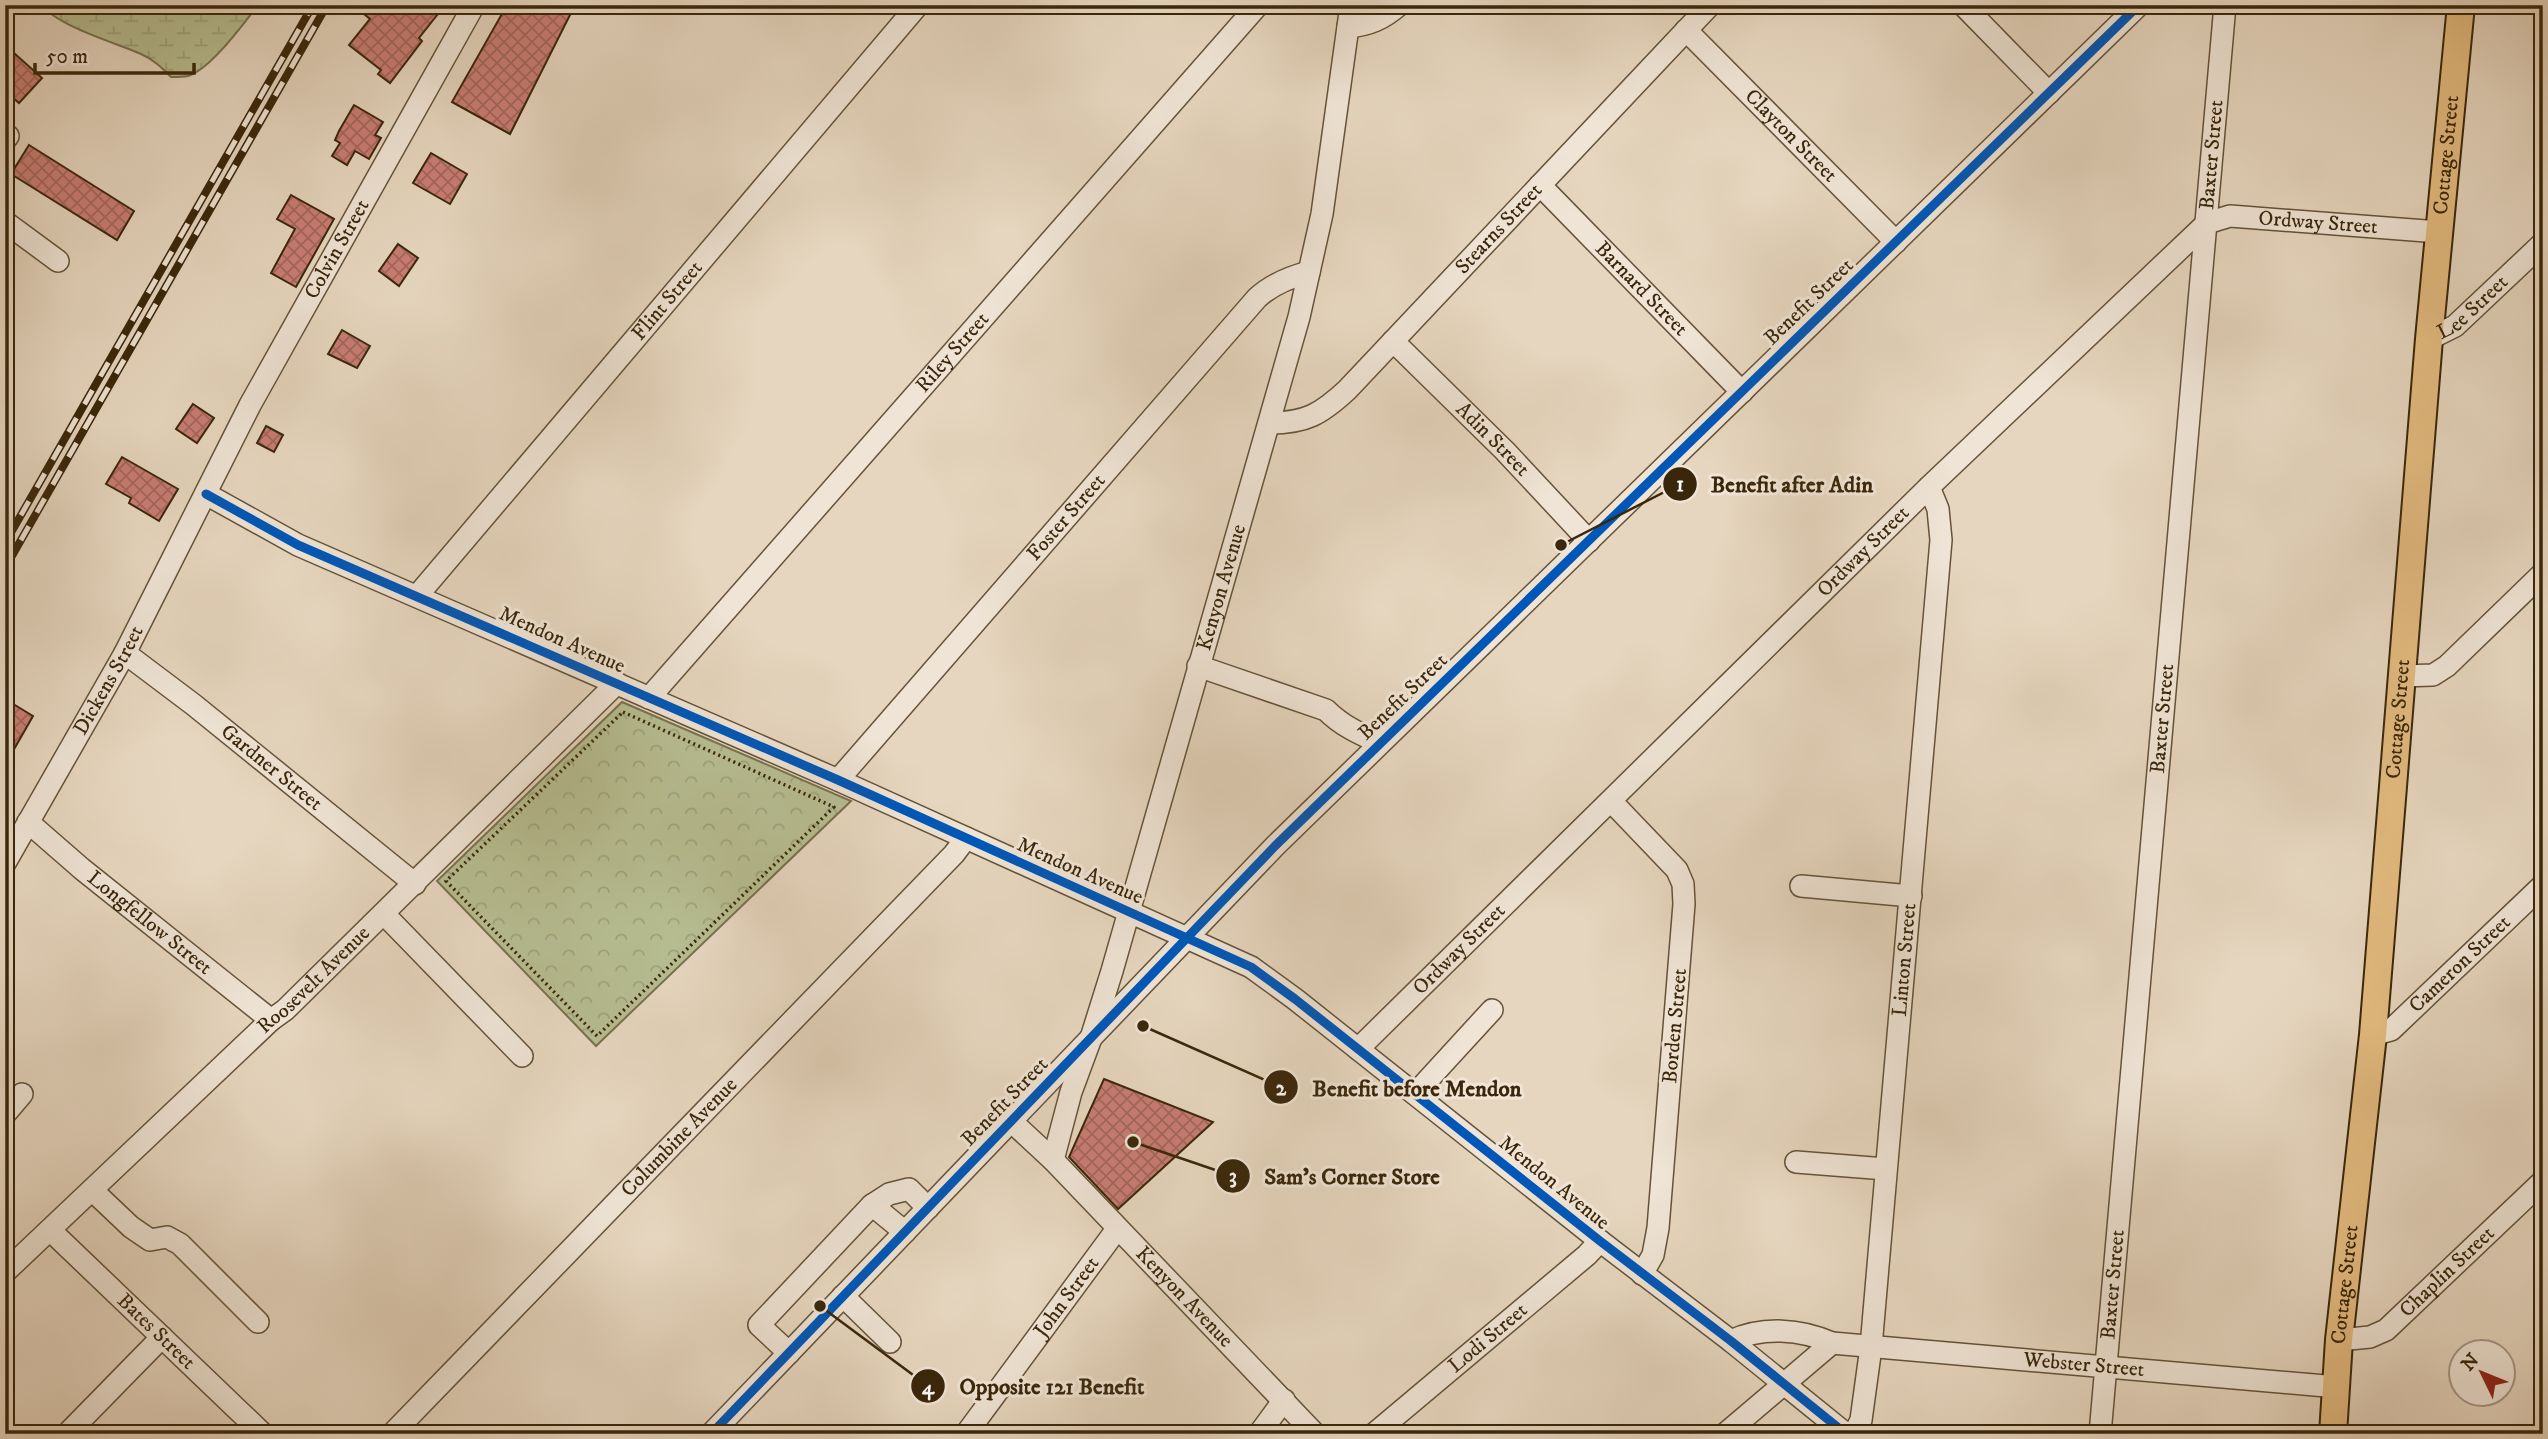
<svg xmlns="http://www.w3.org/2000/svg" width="2548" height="1439" viewBox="0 0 2548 1439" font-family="'IM FELL DW Pica',serif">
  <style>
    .forest { fill: url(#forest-crowns); stroke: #78724e; stroke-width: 2 }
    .wetland { fill: url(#wetland-marsh); stroke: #78724e; stroke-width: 2 }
    .building { fill: url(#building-cross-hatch); stroke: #3a270b; stroke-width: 2 }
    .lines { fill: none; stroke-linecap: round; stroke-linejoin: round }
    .minor-casing { stroke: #655338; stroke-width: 24 }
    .major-casing { stroke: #3a270b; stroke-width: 30 }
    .path { stroke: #3a270b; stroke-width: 3.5; stroke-dasharray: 2 3.5; stroke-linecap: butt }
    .minor { stroke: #efe4d5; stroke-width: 21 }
    .major { stroke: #e3bb80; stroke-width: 26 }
    .rail-casing { stroke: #3a270b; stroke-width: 8 }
    .rail { stroke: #efe4d5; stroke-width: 5; stroke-dasharray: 16; stroke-linecap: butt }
    .cycleway-casing { stroke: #efe4d5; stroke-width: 13 }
    .cycleway { stroke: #0057b8; stroke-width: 9 }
    .labels { text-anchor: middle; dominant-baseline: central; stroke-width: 6; stroke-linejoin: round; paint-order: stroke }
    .street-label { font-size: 21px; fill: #3a270b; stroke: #efe4d5 }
    .leader { fill: none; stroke: #3a270b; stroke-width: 2.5 }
    .callout-dot { fill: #3a270b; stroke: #efe4d5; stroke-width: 2.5 }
    .mark-label { font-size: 21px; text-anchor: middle; font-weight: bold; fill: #fff }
    .callout-label { font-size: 23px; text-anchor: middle; font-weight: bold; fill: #3a270b; stroke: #efe4d5; stroke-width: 6; stroke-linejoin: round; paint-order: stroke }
  </style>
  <defs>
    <pattern id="forest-crowns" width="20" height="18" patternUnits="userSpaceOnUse" patternTransform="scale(1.75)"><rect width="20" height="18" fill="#b6bd91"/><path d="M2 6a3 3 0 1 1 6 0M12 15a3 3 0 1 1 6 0" fill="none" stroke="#9da27c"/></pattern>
    <pattern id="wetland-marsh" width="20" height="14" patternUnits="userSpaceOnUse" patternTransform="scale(1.75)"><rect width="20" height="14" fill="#b6bd91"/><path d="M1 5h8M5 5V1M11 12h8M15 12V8" fill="none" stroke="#9da27c"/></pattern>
    <pattern id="building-cross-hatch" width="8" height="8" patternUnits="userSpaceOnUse" patternTransform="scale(1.75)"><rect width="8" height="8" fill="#c97d74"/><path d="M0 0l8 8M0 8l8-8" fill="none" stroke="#a4665d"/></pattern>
  </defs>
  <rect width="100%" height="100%" fill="#e6d6bf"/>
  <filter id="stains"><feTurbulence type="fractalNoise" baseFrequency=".00286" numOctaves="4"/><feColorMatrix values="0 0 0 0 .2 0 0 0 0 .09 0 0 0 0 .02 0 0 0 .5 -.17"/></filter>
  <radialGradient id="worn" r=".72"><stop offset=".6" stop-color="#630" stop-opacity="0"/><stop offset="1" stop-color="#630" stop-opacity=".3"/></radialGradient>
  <polygon class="forest" points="622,702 851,801 596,1046 437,881"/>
  <path class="wetland" d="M42,5H258C244,23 210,70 188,76C183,77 177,77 171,77C162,68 153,59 141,54C116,43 57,26 42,5Z"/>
  <g class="building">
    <polygon points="353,5 445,5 419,38 422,41 390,83 378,74 381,70 349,45 370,19"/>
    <polygon points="507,5 575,5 510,134 452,102"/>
    <polygon points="5,45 42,78 19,103 5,91"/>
    <polygon points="354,105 383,122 375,135 381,138 369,159 355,151 347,165 332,156 340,143 335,140 339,131"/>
    <polygon points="29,145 134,211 117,240 11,174"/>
    <polygon points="431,153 467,174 450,204 413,183"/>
    <polygon points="291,195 334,219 296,287 271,273 295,229 277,219"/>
    <polygon points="398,244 418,258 399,286 379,271"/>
    <polygon points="342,330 370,346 357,368 328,354"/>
    <polygon points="193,404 214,418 197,443 176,429"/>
    <polygon points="266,426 283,435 274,452 257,443"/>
    <polygon points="122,457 178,489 159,521 129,503 131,498 106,484"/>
    <polygon points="5,699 33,716 5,765"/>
    <polygon points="1104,1079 1213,1122 1118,1209 1069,1157"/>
  </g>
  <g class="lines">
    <g class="minor-casing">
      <g id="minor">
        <polyline points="1963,5 2049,93"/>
        <path d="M1348,27C1369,25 1383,19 1399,5"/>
        <path id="s1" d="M1686,30L1896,242"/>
        <polyline points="5,134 8,136 5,140"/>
        <path id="s2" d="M1540,185L1742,392"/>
        <polyline points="5,222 58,261"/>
        <path id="s3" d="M2429,339L2455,326L2543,243"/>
        <path id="s4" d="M1393,341L1505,451L1589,541"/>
        <path id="s5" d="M1270,423C1306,423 1321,414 1347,390L1710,5"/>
        <polyline points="206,494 298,545 838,780 1251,967 1295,999 1600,1241 1731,1341 1846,1434"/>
        <path id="s6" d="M417,596L918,5"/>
        <path id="s7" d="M125,653L194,705L415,884"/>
        <path d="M1198,666L1326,710C1342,726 1360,734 1380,743"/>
        <polyline points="2401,676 2433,675 2447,666 2543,573"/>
        <path id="s8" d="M649,698L1258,5"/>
        <path id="s9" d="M838,780L1257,298C1271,285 1290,277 1309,272"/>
        <polyline points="1611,801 1677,870 1683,884 1684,904 1658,1228 1653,1255 1642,1274"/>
        <path id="s10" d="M28,822L82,869L271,1020"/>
        <path id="s11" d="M5,863L125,653L250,405L474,5"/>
        <polyline points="1801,886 1911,896"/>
        <polyline points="384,914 522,1056"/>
        <path id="s12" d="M2373,1035L2391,1030L2543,885"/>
        <path id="s13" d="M1358,1049L1929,487L2207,223L2230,216L2439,232"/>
        <polyline points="1415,1094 1492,1010"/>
        <polyline points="5,1114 22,1094"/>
        <path id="s14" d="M1011,1121L1053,1160L1315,1434"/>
        <path id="s15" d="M1053,1160L1071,1092L1091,1038L1112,971L1299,317L1322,214L1351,5"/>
        <polyline points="1796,1162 1886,1169"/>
        <polyline points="92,1190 131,1227 150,1240 167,1237 180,1244 258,1322"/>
        <polyline points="872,1205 889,1194 909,1189 928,1208"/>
        <path id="s16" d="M50,1230L263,1434"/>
        <path id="s17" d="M5,1272L271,1020L285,1010L617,683"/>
        <polyline points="843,1296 890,1342"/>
        <path id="s18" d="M2339,1340L2370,1337L2386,1330L2543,1181"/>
        <path id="s19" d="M1731,1341C1762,1326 1801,1329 1832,1343L2337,1387"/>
        <polyline points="789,1353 759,1325 872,1205 905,1232"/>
        <polyline points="67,1434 162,1337"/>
        <path id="s20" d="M392,1434L954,854L966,838"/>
        <polyline points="711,1434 1275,846 2139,5"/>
        <path id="s21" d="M966,1434L1117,1229"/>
        <polyline points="1259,1434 1284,1400"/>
        <path id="s22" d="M1374,1434L1587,1255L1600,1241"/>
        <polyline points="1725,1434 1832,1343"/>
        <path id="s23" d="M1854,1434L1861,1420L1871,1347L1941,540L1938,509L1929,487"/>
        <path id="s24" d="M2100,1434L2225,5"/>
      </g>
    </g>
    <g class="major-casing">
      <g id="major">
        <path id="s25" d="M2333,1434L2339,1340L2373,1035L2429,339L2461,5"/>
      </g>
    </g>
    <polygon class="path" points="623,712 834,807 597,1036 446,881"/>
    <use href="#minor" class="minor"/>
    <use href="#major" class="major"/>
    <g class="rail-casing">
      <g id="rail">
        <polyline points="5,543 313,5"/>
        <polyline points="5,568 327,5"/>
      </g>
    </g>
    <use href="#rail" class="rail"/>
    <g class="cycleway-casing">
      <g id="cycleway">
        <polyline points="206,494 298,545 838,780 1251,967 1295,999 1600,1241 1731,1341 1846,1434"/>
        <polyline points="711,1434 1275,846 2139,5"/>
      </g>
    </g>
    <use href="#cycleway" class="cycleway"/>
  </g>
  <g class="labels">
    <g class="street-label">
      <text stroke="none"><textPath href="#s1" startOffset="149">Clayton Street</textPath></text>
      <text stroke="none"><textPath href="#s24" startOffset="1284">Baxter Street</textPath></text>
      <text stroke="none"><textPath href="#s25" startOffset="1284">Cottage Street</textPath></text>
      <text stroke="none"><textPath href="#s13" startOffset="1297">Ordway Street</textPath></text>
      <text stroke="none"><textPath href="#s5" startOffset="308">Stearns Street</textPath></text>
      <text stroke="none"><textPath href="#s11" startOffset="698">Colvin Street</textPath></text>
      <text stroke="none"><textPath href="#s2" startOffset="145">Barnard Street</textPath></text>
      <text stroke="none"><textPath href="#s6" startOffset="387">Flint Street</textPath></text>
      <text transform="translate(1809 302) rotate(-44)">Benefit Street</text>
      <text stroke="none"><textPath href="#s3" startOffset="54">Lee Street</textPath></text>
      <text stroke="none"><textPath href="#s8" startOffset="460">Riley Street</textPath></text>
      <text stroke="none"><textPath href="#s4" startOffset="140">Adin Street</textPath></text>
      <text stroke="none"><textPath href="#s9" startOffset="348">Foster Street</textPath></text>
      <text stroke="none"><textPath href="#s13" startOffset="709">Ordway Street</textPath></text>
      <text stroke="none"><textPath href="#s15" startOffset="597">Kenyon Avenue</textPath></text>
      <text transform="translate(562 640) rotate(24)">Mendon Avenue</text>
      <text stroke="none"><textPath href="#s11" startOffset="210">Dickens Street</textPath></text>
      <text transform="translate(1403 697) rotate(-44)">Benefit Street</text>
      <text stroke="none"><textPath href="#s24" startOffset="718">Baxter Street</textPath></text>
      <text stroke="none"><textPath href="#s25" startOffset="718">Cottage Street</textPath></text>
      <text stroke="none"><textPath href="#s7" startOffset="186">Gardner Street</textPath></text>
      <text transform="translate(1080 871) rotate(24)">Mendon Avenue</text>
      <text stroke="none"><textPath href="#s10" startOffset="158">Longfellow Street</textPath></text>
      <text stroke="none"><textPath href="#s13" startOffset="142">Ordway Street</textPath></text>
      <text stroke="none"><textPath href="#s23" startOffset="478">Linton Street</textPath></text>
      <text stroke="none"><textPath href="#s12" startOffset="114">Cameron Street</textPath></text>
      <text stroke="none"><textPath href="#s17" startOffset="425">Roosevelt Avenue</textPath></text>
      <text transform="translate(1675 1026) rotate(-85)">Borden Street</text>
      <text transform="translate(1005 1102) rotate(-46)">Benefit Street</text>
      <text stroke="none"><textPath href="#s20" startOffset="413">Columbine Avenue</textPath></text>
      <text transform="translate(1554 1183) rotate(39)">Mendon Avenue</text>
      <text stroke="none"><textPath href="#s18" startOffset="133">Chaplin Street</textPath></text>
      <text stroke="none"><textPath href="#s24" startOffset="150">Baxter Street</textPath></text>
      <text stroke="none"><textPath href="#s25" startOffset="150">Cottage Street</textPath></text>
      <text stroke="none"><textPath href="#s14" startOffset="247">Kenyon Avenue</textPath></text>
      <text stroke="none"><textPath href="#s21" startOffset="170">John Street</textPath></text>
      <text stroke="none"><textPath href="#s16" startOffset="147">Bates Street</textPath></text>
      <text stroke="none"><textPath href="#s22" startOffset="149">Lodi Street</textPath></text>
      <text stroke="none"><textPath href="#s19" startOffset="357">Webster Street</textPath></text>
    </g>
  </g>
  <path class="leader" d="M1561 545L1680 484M1143 1026L1281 1087M1133 1142L1233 1176M820 1306L928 1386"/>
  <g class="callout-dot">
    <circle cx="1561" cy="545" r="7"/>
    <circle cx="1143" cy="1026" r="7"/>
    <circle cx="1133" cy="1142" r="7"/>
    <circle cx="820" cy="1306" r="7"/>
    <circle cx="1680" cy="484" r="18"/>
    <circle cx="1281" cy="1087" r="18"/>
    <circle cx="1233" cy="1176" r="18"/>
    <circle cx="928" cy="1386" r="18"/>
  </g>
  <g class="mark-label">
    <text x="1680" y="491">1</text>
    <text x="1281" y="1095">2</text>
    <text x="1233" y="1183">3</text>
    <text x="928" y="1394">4</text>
  </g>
  <g class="callout-label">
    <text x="1792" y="492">Benefit after Adin</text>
    <text x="1417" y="1096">Benefit before Mendon</text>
    <text x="1352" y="1184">Sam's Corner Store</text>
    <text x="1052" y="1394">Opposite 121 Benefit</text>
  </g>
  <rect width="2548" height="1439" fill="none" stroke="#e6d6bf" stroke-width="28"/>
  <rect x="7" y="7" width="2534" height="1425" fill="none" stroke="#3a270b" stroke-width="3.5"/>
  <rect x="14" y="14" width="2520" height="1411" fill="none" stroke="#3a270b" stroke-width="2"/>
  <g transform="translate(2482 1373) rotate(313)"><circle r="33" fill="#efe4d5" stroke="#a79884" stroke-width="2"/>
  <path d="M0-5L12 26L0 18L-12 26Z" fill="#8f2418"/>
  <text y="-10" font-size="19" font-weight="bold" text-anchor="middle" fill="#3a270b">N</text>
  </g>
  <path d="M35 63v10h159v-10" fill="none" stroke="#3a270b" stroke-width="3.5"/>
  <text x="46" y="63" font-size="21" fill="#3a270b" stroke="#efe4d5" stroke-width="5" paint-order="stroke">50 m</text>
  <rect width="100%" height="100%" filter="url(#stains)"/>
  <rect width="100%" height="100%" fill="url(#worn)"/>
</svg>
